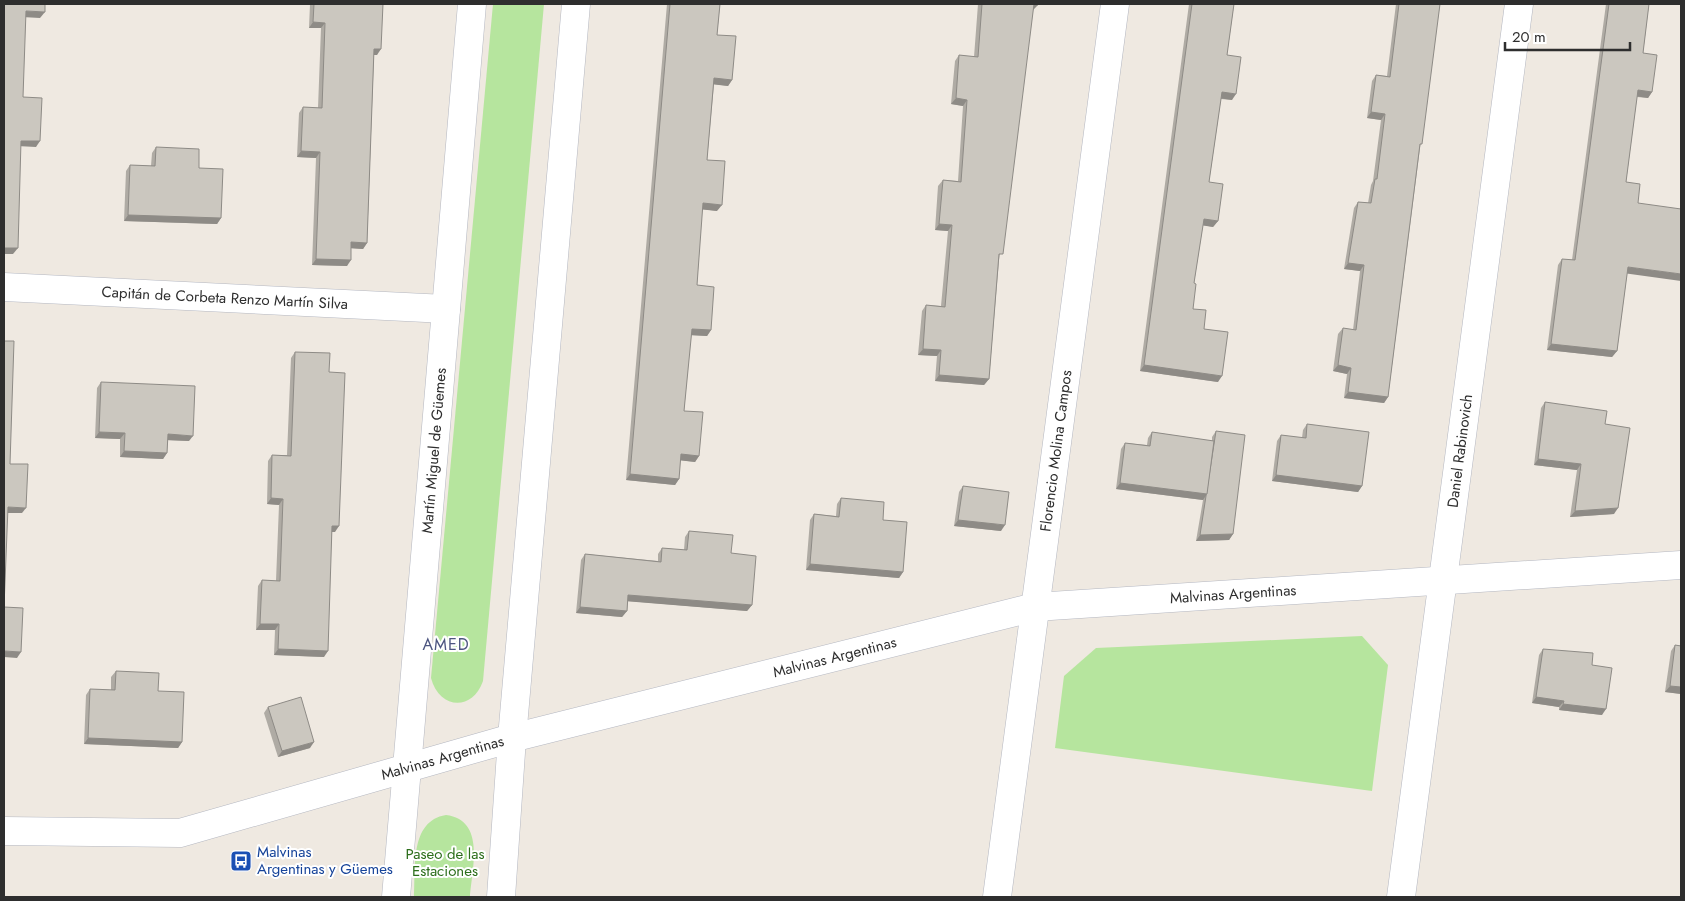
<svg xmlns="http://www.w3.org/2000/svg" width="1685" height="901" viewBox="0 0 1685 901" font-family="Jost,sans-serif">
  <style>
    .green { fill: #b6e59e }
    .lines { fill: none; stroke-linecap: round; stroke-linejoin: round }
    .minor-casing { stroke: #b4b7c1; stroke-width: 29 }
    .minor { stroke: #fff; stroke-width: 28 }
    .wall { fill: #afaba4 }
    .shaded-wall { fill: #8e8b86 }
    .building { fill: #cbc7bf; stroke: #8e8b86 }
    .labels { text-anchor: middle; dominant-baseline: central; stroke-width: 4; stroke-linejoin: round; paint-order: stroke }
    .street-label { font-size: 15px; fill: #2e2e2e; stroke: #fff }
    .transit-label { font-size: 15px; fill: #164399; stroke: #fff; text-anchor: start }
    .park-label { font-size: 15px; fill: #2c6e1b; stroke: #fff }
    .neighbourhood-label { font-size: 16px; letter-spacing: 1px; fill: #4d5680; stroke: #fff }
  </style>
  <rect width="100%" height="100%" fill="#efe9e1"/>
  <g class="green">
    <path d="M493,4H544L483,681C472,712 439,709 431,678Z"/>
    <polygon points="1362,636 1388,665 1372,791 1055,748 1064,676 1096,648"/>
    <path d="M446,815C486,820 472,869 470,897H414C416,869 409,821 446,815Z"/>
  </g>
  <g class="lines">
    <g class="minor-casing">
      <g id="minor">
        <path id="s1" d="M4,287L446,309"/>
        <path id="s2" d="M4,831L180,833L512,738L1035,607L1681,565"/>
        <path id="s3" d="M396,897L472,4"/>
        <polyline points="501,897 512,738 576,4"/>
        <path id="s4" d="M997,897L1115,4"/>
        <path id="s5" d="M1401,897L1519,4"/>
      </g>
    </g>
    <use href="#minor" class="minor"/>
  </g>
  <g class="wall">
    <polygon points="310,4 383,4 377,55 374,55 367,243 363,249 351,248 347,266 312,265 316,158 297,157 299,113 303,107 318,108 321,28 309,28"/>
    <polygon points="667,4 720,4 717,35 732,80 728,86 714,84 707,160 717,211 702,209 697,285 711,330 707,336 691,335 684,411 699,456 695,462 680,460 679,479 675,485 626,480"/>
    <polygon points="978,4 1038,4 1033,10 999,260 989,379 984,385 935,381 937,356 918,355 922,311 926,305 941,306 948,231 935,230 938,186 943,180 958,181 963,106 951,104 955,61 959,55 974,57"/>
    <polygon points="1189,4 1234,4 1227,55 1232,100 1221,99 1209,182 1218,221 1213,227 1203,225 1194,283 1193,309 1204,329 1218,382 1140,371"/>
    <polygon points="1396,4 1440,4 1420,148 1388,397 1384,403 1344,398 1347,374 1333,371 1338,334 1343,328 1353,330 1360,271 1344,269 1354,208 1358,202 1368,203 1371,185 1373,181 1381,120 1367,118 1372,81 1376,75 1387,76"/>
    <polygon points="1606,4 1649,4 1643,53 1652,92 1648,98 1637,97 1626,182 1627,274 1617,351 1612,357 1547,350 1558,265 1562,259 1572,260"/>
    <polygon points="156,147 199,168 221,218 217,224 124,221 126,171 130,165 151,166 152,153"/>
    <polygon points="295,352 329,372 335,532 332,532 324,657 274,655 275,630 256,630 258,586 262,580 276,581 279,505 267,504 268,461 272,455 287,455 291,358"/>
    <polygon points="101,382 189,441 168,440 167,453 163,459 120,457 120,439 95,438 97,388"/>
    <polygon points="1545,402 1605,424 1614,514 1570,517 1577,470 1534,465 1541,408"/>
    <polygon points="1307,424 1362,486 1358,492 1272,481 1277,441 1281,435 1302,438 1303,430"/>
    <polygon points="1216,431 1233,534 1229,540 1196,541 1203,500 1116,489 1121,449 1125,443 1147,445 1148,438 1152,432 1212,441 1212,437"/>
    <polygon points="963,486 1001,531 954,526 959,492"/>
    <polygon points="841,498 883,520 903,572 899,578 806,570 810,520 814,514 836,516 837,504"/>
    <polygon points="689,531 731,553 752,605 747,611 628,601 627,611 622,617 576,613 581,560 585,554 658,561 658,554 662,548 684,550 685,537"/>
    <polygon points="1675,645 1681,646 1681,694 1665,692 1671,651"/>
    <polygon points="1543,649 1592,665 1602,715 1559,710 1559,707 1532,703 1539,655"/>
    <polygon points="116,671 158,691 182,742 178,748 84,744 86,695 90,689 111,690 111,677"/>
    <polygon points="268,707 310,748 278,757 264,713"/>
  </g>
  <g class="shaded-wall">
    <polygon points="1034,4 1038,5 1033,10 1029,10"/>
    <polygon points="26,11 45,12 40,18 22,17"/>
    <polygon points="313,22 325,23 321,28 309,28"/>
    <polygon points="374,49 381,49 377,55 370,55"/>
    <polygon points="714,78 732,80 728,86 710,84"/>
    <polygon points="1638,90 1652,92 1648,98 1634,96"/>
    <polygon points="1222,92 1236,94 1232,100 1218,98"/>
    <polygon points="956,98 967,100 963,106 951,104"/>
    <polygon points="1371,112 1385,114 1381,120 1367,118"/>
    <polygon points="21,141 40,141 36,147 17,146"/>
    <polygon points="301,151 320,152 316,158 297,157"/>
    <polygon points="703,203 722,205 717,211 698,209"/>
    <polygon points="128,215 221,218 217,224 124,221"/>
    <polygon points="1204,219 1218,221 1213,227 1200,225"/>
    <polygon points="939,224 952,225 948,231 935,230"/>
    <polygon points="351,242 367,243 363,249 347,248"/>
    <polygon points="4,248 18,248 13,254 4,254"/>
    <polygon points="316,259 351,260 347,266 312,265"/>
    <polygon points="1348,263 1364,265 1360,271 1344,269"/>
    <polygon points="1628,267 1681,274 1681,281 1623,273"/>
    <polygon points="692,329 711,330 707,336 688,335"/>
    <polygon points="1551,344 1617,351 1612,357 1547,350"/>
    <polygon points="923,349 941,350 937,356 918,355"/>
    <polygon points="1144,365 1222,376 1218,382 1140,371"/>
    <polygon points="1338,365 1351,368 1347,374 1333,371"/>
    <polygon points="939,375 989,379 984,385 935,381"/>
    <polygon points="1348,392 1388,397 1384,403 1344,398"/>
    <polygon points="99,432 125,433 120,439 95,438"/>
    <polygon points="168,434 193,436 189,441 164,440"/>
    <polygon points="124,451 167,453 163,459 120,457"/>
    <polygon points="681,454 699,456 695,462 677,460"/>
    <polygon points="1538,459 1581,464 1577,470 1534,465"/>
    <polygon points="630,474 679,479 675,485 626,480"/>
    <polygon points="1276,475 1362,486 1358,492 1272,481"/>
    <polygon points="1120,483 1207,494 1203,500 1116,489"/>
    <polygon points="271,498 283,499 279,505 267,504"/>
    <polygon points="8,507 26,508 22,513 4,513"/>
    <polygon points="1618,508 1614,514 1570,517 1575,511"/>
    <polygon points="958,520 1005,525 1001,531 954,526"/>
    <polygon points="332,526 339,526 335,532 328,532"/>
    <polygon points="1233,534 1229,540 1196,541 1200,535"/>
    <polygon points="810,564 903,572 899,578 806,570"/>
    <polygon points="628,595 752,605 747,611 624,601"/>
    <polygon points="580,607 627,611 622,617 576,613"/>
    <polygon points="260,624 279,624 275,630 256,630"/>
    <polygon points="278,649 328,651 324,657 274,655"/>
    <polygon points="4,651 21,652 17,658 4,657"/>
    <polygon points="1670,686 1681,687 1681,694 1665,692"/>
    <polygon points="1536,697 1564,701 1559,707 1532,703"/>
    <polygon points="1563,704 1606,709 1602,715 1559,710"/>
    <polygon points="88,738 182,742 178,748 84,744"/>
    <polygon points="314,742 310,748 278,757 282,751"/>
  </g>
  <g class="building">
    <polygon points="4,4 45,4 45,12 26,11 23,97 42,98 40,141 21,141 18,248 4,248"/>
    <polygon points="314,4 383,4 381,49 374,49 367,243 351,242 351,260 316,259 320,152 301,151 303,107 322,108 325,23 313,22"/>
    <polygon points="670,4 720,4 717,35 736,36 732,80 714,78 707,160 725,161 722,205 703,203 697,285 714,287 711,330 692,329 684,411 703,412 699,456 681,454 679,479 630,474"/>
    <polygon points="982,4 1038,4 1038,5 1034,4 1003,254 999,254 989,379 939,375 941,350 923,349 926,305 945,307 952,225 939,224 943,180 961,182 967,100 956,98 959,55 978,57"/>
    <polygon points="1192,4 1234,4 1227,55 1241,57 1236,94 1222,92 1209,182 1223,184 1218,221 1204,219 1194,283 1196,284 1193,309 1206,310 1204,329 1228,332 1222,376 1144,365"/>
    <polygon points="1399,4 1440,4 1422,144 1420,144 1388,397 1348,392 1351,368 1338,365 1343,328 1356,330 1364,265 1348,263 1358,202 1371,203 1375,179 1377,179 1385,114 1371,112 1376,75 1390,77"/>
    <polygon points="1609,4 1649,4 1643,53 1657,55 1652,92 1638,90 1626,182 1640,184 1638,203 1681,209 1681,274 1628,267 1617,351 1551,344 1562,259 1575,260"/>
    <polygon points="156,147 199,149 199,168 223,169 221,218 128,215 130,165 155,166"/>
    <polygon points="4,341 14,341 10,464 28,464 26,508 8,507 4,607 23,608 21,652 4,651"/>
    <polygon points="295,352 330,353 329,372 345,373 339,526 332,526 328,651 278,649 279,624 260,624 262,580 280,581 283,499 271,498 272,455 291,456"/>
    <polygon points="101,382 195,386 193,436 168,434 167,453 124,451 125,433 99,432"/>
    <polygon points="1545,402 1607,411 1605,424 1630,428 1618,508 1575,511 1581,464 1538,459"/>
    <polygon points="1307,424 1369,432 1362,486 1276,475 1281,435 1306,438"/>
    <polygon points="1216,431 1245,435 1233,534 1200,535"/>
    <polygon points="1152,432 1214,441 1207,494 1120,483 1125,443 1150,446"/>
    <polygon points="963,486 1009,492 1005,525 958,520"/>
    <polygon points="841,498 884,502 883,520 907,522 903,572 810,564 814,514 839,517"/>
    <polygon points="689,531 733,535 731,553 756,556 752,605 628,595 627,611 580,607 585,554 661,562 662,548 687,550"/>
    <polygon points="1675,645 1681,646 1681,687 1670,686"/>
    <polygon points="1543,649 1593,653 1592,665 1612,668 1606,709 1563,704 1564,701 1536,697"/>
    <polygon points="116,671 159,673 158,691 184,692 182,742 88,738 90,689 115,690"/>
    <polygon points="301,697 314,742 282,751 268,707"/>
  </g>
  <defs>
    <g id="bus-square" transform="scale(1.125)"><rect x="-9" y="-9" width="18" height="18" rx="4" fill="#1a4fb4" stroke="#fff"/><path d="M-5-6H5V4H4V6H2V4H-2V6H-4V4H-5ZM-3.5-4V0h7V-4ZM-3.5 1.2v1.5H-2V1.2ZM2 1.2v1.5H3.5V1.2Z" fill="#fff"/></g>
  </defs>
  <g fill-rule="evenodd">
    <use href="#bus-square" x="241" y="861"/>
  </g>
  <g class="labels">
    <g class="street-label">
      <text stroke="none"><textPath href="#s1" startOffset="221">Capitán de Corbeta Renzo Martín Silva</textPath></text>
      <text stroke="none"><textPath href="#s3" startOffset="448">Martín Miguel de Güemes</textPath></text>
      <text stroke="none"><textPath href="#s4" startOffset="450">Florencio Molina Campos</textPath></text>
      <text stroke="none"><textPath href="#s5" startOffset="450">Daniel Rabinovich</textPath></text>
      <text stroke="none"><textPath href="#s2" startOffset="1259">Malvinas Argentinas</textPath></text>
      <text stroke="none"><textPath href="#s2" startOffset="854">Malvinas Argentinas</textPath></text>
      <text stroke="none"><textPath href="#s2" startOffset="449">Malvinas Argentinas</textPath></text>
    </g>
    <g class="transit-label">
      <text x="257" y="852">Malvinas<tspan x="257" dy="17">Argentinas y Güemes</tspan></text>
    </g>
    <g class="park-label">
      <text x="445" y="854">Paseo de las<tspan x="445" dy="17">Estaciones</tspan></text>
    </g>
    <g class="neighbourhood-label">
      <text x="446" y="644">AMED</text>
    </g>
  </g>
  <rect width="1685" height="901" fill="none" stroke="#2e2e2e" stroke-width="10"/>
  <path d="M1505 42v8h125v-8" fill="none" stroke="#2e2e2e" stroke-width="2.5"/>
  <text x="1512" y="42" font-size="15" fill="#2e2e2e" stroke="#ffffff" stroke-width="4" paint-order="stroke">20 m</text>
</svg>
